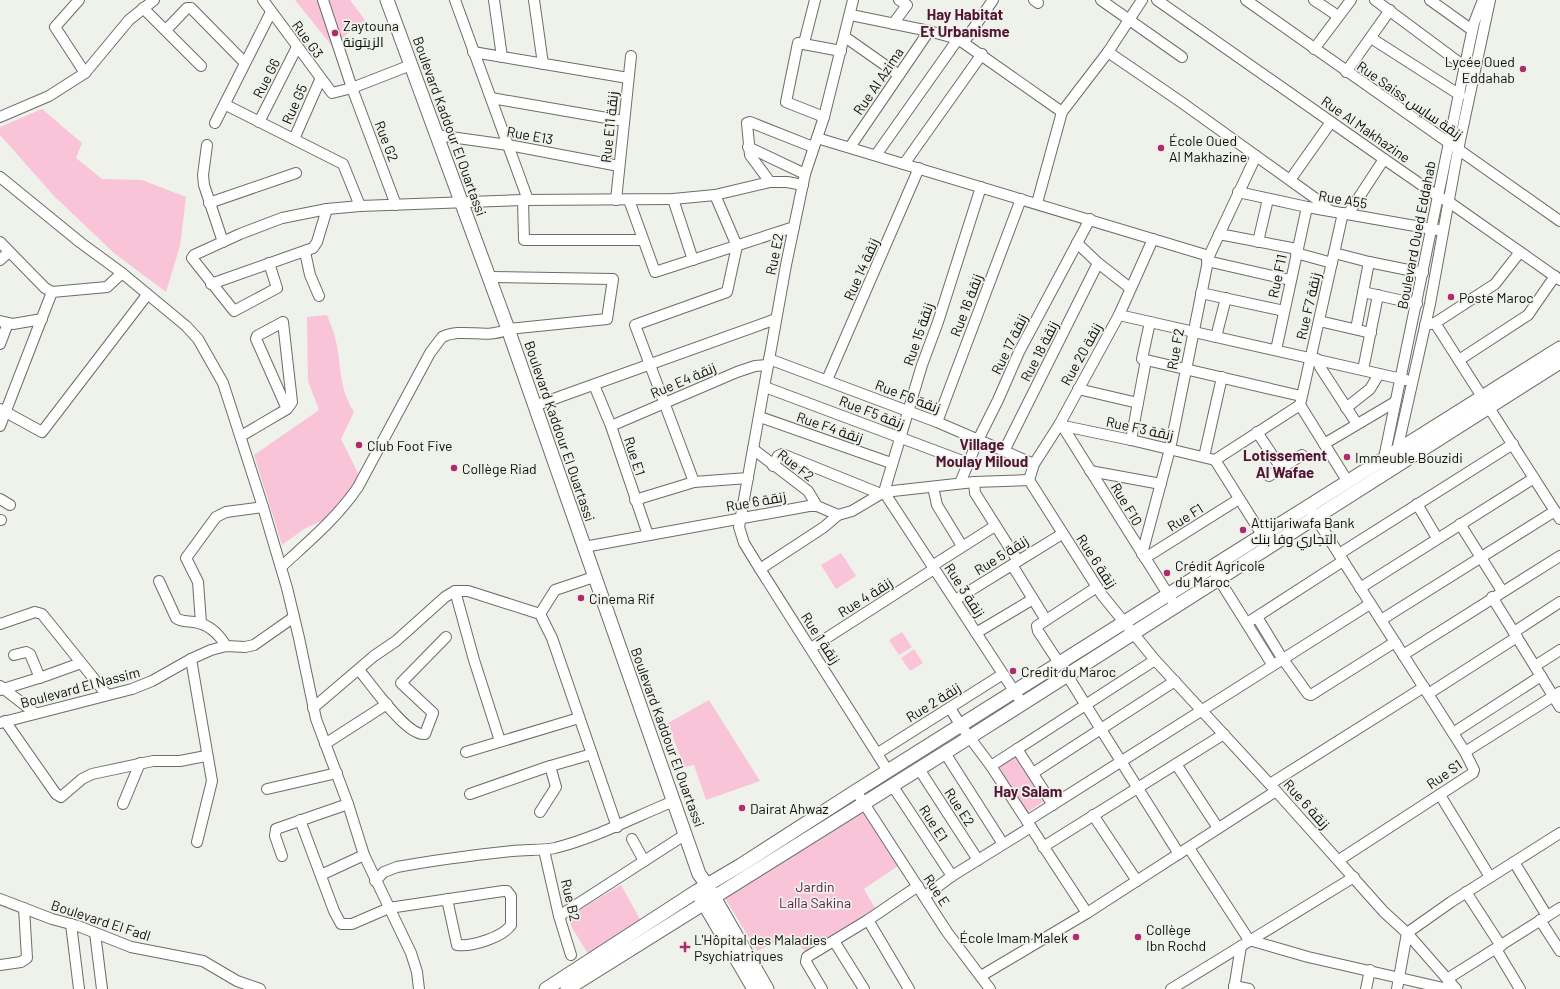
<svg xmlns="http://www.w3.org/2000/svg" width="1560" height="989" viewBox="0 0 1560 989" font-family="Barlow,Cairo,sans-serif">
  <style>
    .green { fill: #fac4d8 }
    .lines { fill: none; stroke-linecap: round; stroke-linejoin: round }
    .minor-casing { stroke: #6b6d68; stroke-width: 12 }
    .major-casing { stroke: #6b6d68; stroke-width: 15 }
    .minor { stroke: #fff; stroke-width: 10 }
    .major { stroke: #fff; stroke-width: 13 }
    .poi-dot { fill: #b02a70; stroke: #eff2eb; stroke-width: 1.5 }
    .labels { text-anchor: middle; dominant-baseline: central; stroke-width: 3.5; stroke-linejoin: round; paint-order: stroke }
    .poi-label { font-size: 14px; fill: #0d0e0b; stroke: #eff2eb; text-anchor: start }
    .street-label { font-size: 14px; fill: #0d0e0b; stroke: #eff2eb }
    .park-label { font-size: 14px; fill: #5c183a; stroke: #eff2eb }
    .neighbourhood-label { font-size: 15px; font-weight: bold; fill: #541434; stroke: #eff2eb }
  </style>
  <rect width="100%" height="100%" fill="#eff2eb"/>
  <g class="green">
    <polygon points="295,0 350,0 365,20 332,46"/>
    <polygon points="42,109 82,143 76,158 102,179 142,180 186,197 180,246 166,292 114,253 54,196 0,135 0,127"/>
    <path d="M327,315C330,323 334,332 336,341C342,368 338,386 354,412L341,439L360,477L334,515L304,529L282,545L254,455L319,410L308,381L307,317Z"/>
    <polygon points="841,553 856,576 836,589 821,565"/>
    <polygon points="902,632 912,647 899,655 889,640"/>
    <polygon points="914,649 923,663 910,671 901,658"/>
    <polygon points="709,700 760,781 706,800 694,765 684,767 668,723"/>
    <polygon points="1018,754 1047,799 1028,812 999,767"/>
    <polygon points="864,812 898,866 864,889 875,908 806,953 792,934 757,951 725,898"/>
    <polygon points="621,885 641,921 588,954 571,926 571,915"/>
  </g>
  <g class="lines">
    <g class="minor-casing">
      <g id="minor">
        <polyline points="79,0 55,27 85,73"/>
        <polyline points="263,0 332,93 352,88 411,65"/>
        <polyline points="323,0 352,88 396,205"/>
        <polyline points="455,0 528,200"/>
        <polyline points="494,0 502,57"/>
        <polyline points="534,0 543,64"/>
        <polyline points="853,0 824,117 805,174 786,265 739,527 744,543 760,569 888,771"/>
        <polyline points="1034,0 1038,3"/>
        <polyline points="1101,0 1182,57"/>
        <polyline points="1157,0 1384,159 1439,197 1449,202 1560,280"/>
        <polyline points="1246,0 1560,221"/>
        <polyline points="1314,0 1338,16"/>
        <polyline points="1375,0 1468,69"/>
        <polyline points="1430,0 1472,30"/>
        <polyline points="143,8 201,66"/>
        <polyline points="851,15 929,31 958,39 1062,112"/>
        <polyline points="893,24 907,5 899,0"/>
        <polyline points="166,30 187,8 191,8 245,63"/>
        <polyline points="845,37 899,75"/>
        <polyline points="1371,38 1460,95"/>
        <polyline points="964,42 993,0"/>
        <polyline points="804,43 815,0"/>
        <polyline points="1314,49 1351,0"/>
        <polyline points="473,52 628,78"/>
        <polyline points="1108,52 1181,102 1319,201 1329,210"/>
        <polyline points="1346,72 1390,10"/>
        <polyline points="491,98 624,121"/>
        <polyline points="226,105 343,164 360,206"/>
        <polyline points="0,117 49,96 85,73 129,20 154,0"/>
        <polyline points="824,117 786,102 798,43 841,51"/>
        <polyline points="259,122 297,47"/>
        <polyline points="215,123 271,12"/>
        <polyline points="436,135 508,145 619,166"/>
        <polyline points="817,138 1209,256"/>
        <polyline points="294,139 320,80"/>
        <polyline points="207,145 203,175 204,185 223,242"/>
        <polyline points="748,147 805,174"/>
        <polyline points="850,147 929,31"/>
        <polyline points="876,155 958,39"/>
        <polyline points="904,164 982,54"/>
        <polyline points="0,177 81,243 122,273 186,326 198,339 223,383 263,507 287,588 299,638 316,719 348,804 364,855 411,953 417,972 419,989"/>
        <polyline points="1290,180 1331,122"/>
        <polyline points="803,185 787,182 770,182 750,155 747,123 750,122 813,147"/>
        <polyline points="981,187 938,322 922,365 884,492 1022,703"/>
        <polyline points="1238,192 1307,207 1438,230"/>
        <polyline points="673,199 693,260"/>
        <polyline points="523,200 524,240 643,240"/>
        <polyline points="616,200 631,56"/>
        <polyline points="629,200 655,272 794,227"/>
        <polyline points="209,203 296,173"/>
        <polyline points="1037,203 1062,112 1108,52 1142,0"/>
        <polyline points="1348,214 1384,159"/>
        <polyline points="1219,234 1297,249"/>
        <polyline points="0,242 45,288 52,292 107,287 122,273"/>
        <polyline points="1258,242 1268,199"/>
        <polyline points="1077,243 1098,263 1130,288"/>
        <polyline points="305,252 310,275 319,296"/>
        <polyline points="1296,253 1332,263"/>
        <polyline points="1334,253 1369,262 1423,273"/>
        <polyline points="0,260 9,252"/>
        <polyline points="1207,261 1290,280"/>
        <polyline points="269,263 277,288 234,311 192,258 194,255 240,234 282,218 327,209 360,206 523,200 673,199 715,195 770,182"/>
        <polyline points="211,284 313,248 317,242 327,209"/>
        <polyline points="1363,292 1417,304"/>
        <polyline points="1201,293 1284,311"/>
        <polyline points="1119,315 1406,380"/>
        <polyline points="0,321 13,324 42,319"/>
        <polyline points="1319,321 1371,333"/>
        <polyline points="1150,322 1142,359 1301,396"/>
        <polyline points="1435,323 1495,284 1520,252"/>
        <polyline points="1425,325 1435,323 1560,519"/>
        <polyline points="1356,329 1369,262"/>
        <polyline points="1216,337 1226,298"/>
        <polyline points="0,344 8,323"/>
        <polyline points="1276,350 1307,207"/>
        <polyline points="769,359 937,422 1034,464"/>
        <polyline points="1317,359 1320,367 1357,424"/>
        <polyline points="1459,360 1528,315 1555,276"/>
        <polyline points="1363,370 1378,295"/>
        <polyline points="827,380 919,168"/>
        <polyline points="594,385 611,426 648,535"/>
        <polyline points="765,387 968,463"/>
        <polyline points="1078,389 1138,403"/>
        <polyline points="1300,405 1343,213"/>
        <polyline points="1300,405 1348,482"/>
        <polyline points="534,406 776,319"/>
        <polyline points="1346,408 1370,389 1379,374"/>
        <polyline points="0,409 42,432 147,295"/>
        <polyline points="760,417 891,463"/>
        <polyline points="937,422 1021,199"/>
        <polyline points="1059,425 1131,440 1215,460"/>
        <polyline points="0,426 52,292"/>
        <polyline points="611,426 737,372 755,366 768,365"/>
        <polyline points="1063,427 1171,599"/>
        <polyline points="1257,432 1281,468"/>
        <polyline points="241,436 287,409 292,402 283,322 257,336 256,339 287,409"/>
        <polyline points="1131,440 1146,360"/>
        <polyline points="1324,444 1395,402"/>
        <polyline points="753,449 808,491 817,506"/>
        <polyline points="1004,451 1098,263"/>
        <polyline points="1396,455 1430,304 1458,150 1490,0"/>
        <polyline points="1204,457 1222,377"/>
        <polyline points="1215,460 1266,541"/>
        <polyline points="1215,460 1300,405"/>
        <polyline points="1383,463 1465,65 1474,23 1483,0"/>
        <polyline points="773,466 778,456 782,454 881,494"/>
        <polyline points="1090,471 1161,484"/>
        <polyline points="1269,476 1302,455"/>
        <polyline points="1029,480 1102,595 1155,660 1276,791 1384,912 1407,933 1456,989"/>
        <polyline points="1029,480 1034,464 1059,425 1119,315 1153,239"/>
        <polyline points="694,482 635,325 727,292 737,246 715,195"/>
        <polyline points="974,482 975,493 1018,561"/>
        <polyline points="960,483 978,440 998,400 1019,352 1090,219"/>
        <polyline points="933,487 937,505 962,546"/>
        <polyline points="0,499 10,505"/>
        <polyline points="635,500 694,482 748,478"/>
        <polyline points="1417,504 1437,538"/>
        <polyline points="1312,512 1465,752 1474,770 1473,773 1339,860"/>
        <polyline points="0,520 1,520"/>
        <polyline points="1460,524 1502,591"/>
        <polyline points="584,547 809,506 817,506 838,515 852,511 884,492 974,482 1029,480"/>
        <polyline points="1142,554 1170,449 1209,256 1256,156"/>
        <polyline points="1339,554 1513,444"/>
        <polyline points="1145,558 1239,499"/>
        <polyline points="1012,565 1046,620"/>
        <polyline points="932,566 995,526"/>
        <path d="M281,567C308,542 337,518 358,487L430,353L442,337C463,327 487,340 508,329L607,319L613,279L488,277"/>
        <polyline points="760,569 824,527 838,515"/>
        <polyline points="1215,573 1272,664"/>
        <path d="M159,581L176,618C181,622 188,621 194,622C208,624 219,634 226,646"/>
        <polyline points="1360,588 1534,478"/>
        <polyline points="455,591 474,660 500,741"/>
        <polyline points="1492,597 1560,707"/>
        <polyline points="955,600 1062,534"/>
        <polyline points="540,614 555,590 594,577"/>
        <polyline points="1257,617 1282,658 1308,694 1311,695 1395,642"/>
        <polyline points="1381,620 1555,511"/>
        <polyline points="201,623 198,582 186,558 216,517 226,512 263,507"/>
        <polyline points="1247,623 1343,561"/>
        <polyline points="0,624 35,612 42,614 107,695"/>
        <polyline points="1514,632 1560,602"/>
        <polyline points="976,633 1033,599"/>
        <polyline points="811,648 934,569"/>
        <polyline points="14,655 26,652 30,654 40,678"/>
        <polyline points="1403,655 1560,556"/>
        <polyline points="191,659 212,781 197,842"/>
        <polyline points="1059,663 1038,631 1037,626 1097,587"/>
        <polyline points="1535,666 1560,650"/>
        <path d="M359,670C371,684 407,737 425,734L433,713L401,683L446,637"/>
        <polyline points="1067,675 1179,854"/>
        <polyline points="0,686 35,713"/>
        <polyline points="0,690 45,676 81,663"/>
        <polyline points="1428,694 1517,637"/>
        <polyline points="313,708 374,656 396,641 445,597 455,591 468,591 540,614 552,638 617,827"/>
        <polyline points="950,708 961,726 991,766 1087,913"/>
        <polyline points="5,721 56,794 61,797 82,779 92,774 153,761 180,761 206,756"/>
        <polyline points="0,723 132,689 152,681 191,659 211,650 226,646 245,647 254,645 294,617"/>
        <polyline points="1453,733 1541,676"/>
        <polyline points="325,744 387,704"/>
        <polyline points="1017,749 1053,805"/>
        <polyline points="466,752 579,718"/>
        <polyline points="1465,752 1560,692"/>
        <polyline points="878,753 1003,674"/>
        <polyline points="945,753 1003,844"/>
        <polyline points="1176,764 1218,828"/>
        <polyline points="991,766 1155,660"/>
        <polyline points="919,769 978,860"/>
        <polyline points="1033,773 1175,681"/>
        <polyline points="1270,784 1424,687"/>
        <polyline points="892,785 952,876"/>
        <polyline points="267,789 337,773"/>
        <polyline points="856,791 947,932 990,989"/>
        <polyline points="470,794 547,767 592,754"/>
        <polyline points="1440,795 1490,877"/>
        <polyline points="123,804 140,763"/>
        <polyline points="540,812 556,787 550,766"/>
        <polyline points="1093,815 1137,881"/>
        <path d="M300,820L334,911L341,924H352L389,908L503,891H507L511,896V925C503,937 472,947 457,945L447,899"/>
        <polyline points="1027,821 1370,604"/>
        <polyline points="632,839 644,861"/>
        <polyline points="1043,847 1224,734"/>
        <polyline points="1189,848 1249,940 1308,957 1448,989"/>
        <polyline points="544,850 559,916 571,955"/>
        <polyline points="282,856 275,836 276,829 348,804"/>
        <polyline points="1514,862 1547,916"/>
        <polyline points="321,875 364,855"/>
        <path d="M375,881L384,872L397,867C435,860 474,855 512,851C526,849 541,851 555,848C596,838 634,817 674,801"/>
        <polyline points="1466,892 1501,946"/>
        <polyline points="925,896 952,876 1031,827"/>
        <polyline points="0,899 52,919 78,926 131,947 203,961 237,981 260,989"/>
        <polyline points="559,916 686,834"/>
        <polyline points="868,920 909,989"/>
        <polyline points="1540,920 1560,951"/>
        <polyline points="71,924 79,989"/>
        <polyline points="95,933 102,989"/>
        <polyline points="834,941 864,989"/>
        <polyline points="1496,949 1520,989"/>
        <polyline points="0,965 21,962 27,958 24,908"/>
        <polyline points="981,976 1087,913 1276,791"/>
        <polyline points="1447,979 1560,908"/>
        <polyline points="1234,986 1249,989"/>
        <polyline points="822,989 806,962 807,957 868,920 918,886"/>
        <polyline points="1171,989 1354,877"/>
        <polyline points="1234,989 1241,946"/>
        <polyline points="1366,989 1370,970"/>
        <polyline points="1397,989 1407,933 1451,902 1560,833"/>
      </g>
    </g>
    <g class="major-casing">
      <g id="major">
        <polyline points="387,0 508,329 699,874 707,885 767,989"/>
        <polyline points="700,897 754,989"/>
        <polyline points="546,989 697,891 741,865 856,791 1560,348"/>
        <polyline points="567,989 970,737 1560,362"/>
      </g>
    </g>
    <use href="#minor" class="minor"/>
    <use href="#major" class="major"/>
  </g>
  <g class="poi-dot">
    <circle cx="335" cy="33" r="4"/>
    <circle cx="1523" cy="69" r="4"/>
    <circle cx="1161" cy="148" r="4"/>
    <circle cx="1451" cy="297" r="4"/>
    <circle cx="359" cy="445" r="4"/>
    <circle cx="1347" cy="457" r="4"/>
    <circle cx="454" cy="468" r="4"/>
    <circle cx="1243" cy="530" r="4"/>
    <circle cx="1167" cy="573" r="4"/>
    <circle cx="581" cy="598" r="4"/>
    <circle cx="1013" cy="671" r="4"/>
    <circle cx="742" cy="808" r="4"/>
    <circle cx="1076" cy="937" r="4"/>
    <circle cx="1138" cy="937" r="4"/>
    <path d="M683 941h4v4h4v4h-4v4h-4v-4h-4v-4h4z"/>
  </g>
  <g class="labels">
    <g class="poi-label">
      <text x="343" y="25">Zaytouna<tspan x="343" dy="16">الزيتونة</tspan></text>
      <text x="1515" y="61" text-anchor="end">Lycée Oued<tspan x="1515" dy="16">Eddahab</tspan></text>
      <text x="1169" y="140">École Oued<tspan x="1169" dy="16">Al Makhazine</tspan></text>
      <text x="1459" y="297">Poste Maroc</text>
      <text x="367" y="445">Club Foot Five</text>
      <text x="1355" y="457">Immeuble Bouzidi</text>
      <text x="462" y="468">Collège Riad</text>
      <text x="1251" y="522">Attijariwafa Bank<tspan x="1251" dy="16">التجاري وفا بنك</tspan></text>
      <text x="1175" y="565">Crédit Agricole<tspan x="1175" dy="16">du Maroc</tspan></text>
      <text x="589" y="598">Cinema Rif</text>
      <text x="1021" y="671">Credit du Maroc</text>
      <text x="750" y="808">Dairat Ahwaz</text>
      <text x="1146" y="929">Collège<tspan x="1146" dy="16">Ibn Rochd</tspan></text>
      <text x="1068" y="937" text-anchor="end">École Imam Malek</text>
      <text x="694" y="939">L'Hôpital des Maladies<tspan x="694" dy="16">Psychiatriques</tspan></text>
    </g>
    <g class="street-label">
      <text transform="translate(308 39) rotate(54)">Rue G3</text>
      <text transform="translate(266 78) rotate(-63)">Rue G6</text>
      <text transform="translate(878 81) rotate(-56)">Rue Al Azima</text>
      <text transform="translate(1410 100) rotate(35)">Rue Saiss زنقة سايس</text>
      <text transform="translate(294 104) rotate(-66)">Rue G5</text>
      <text transform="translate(450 126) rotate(70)">Boulevard Kaddour El Ouartassi</text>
      <text transform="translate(609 127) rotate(-84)">Rue E11 زنقة</text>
      <text transform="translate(1366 129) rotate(35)">Rue Al Makhazine</text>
      <text transform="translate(530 135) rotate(10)">Rue E13</text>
      <text transform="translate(387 141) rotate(69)">Rue G2</text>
      <text transform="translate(1343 199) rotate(10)">Rue A55</text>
      <text transform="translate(1416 235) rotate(-79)">Boulevard Oued Eddahab</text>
      <text transform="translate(774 254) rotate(-79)">Rue E2</text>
      <text transform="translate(861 269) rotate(-66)">Rue 14 زنقة</text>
      <text transform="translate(1277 276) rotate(-78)">Rue F11</text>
      <text transform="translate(966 305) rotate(-69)">Rue 16 زنقة</text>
      <text transform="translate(1308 306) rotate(-77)">Rue F7 زنقة</text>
      <text transform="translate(918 334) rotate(-71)">Rue 15 زنقة</text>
      <text transform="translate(1009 344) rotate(-64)">Rue 17 زنقة</text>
      <text transform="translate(1175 349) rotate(-80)">Rue F2</text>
      <text transform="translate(1039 351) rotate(-63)">Rue 18 زنقة</text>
      <text transform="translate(1081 354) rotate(-61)">Rue 20 زنقة</text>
      <text transform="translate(683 380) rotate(-23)">Rue E4 زنقة</text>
      <text transform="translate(908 396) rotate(21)">Rue F6 زنقة</text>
      <text transform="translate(872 412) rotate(21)">Rue F5 زنقة</text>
      <text transform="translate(830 427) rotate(19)">Rue F4 زنقة</text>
      <text transform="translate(1140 428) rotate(12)">Rue F3 زنقة</text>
      <text transform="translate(560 431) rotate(71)">Boulevard Kaddour El Ouartassi</text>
      <text transform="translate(635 456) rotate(72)">Rue E1</text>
      <text transform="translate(796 465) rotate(38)">Rue F2</text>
      <text transform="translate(756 501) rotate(-10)">Rue 6 زنقة</text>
      <text transform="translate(1127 504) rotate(59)">Rue F10</text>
      <text transform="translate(1185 517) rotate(-32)">Rue F1</text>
      <text transform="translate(1001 555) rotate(-32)">Rue 5 زنقة</text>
      <text transform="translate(1097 561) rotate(57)">Rue 6 زنقة</text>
      <text transform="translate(965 590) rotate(57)">Rue 3 زنقة</text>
      <text transform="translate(865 597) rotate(-32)">Rue 4 زنقة</text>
      <text transform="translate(821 638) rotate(57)">Rue 1 زنقة</text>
      <text transform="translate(80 687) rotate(-15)">Boulevard El Nassim</text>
      <text transform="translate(933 702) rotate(-32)">Rue 2 زنقة</text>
      <text transform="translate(668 737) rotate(70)">Boulevard Kaddour El Ouartassi</text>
      <text transform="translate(1444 774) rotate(-35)">Rue S1</text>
      <text transform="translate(1307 804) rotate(48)">Rue 6 زنقة</text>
      <text transform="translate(960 807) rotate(57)">Rue E2</text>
      <text transform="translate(934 823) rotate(57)">Rue E1</text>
      <text transform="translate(937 890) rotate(57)">Rue E</text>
      <text transform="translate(571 900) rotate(77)">Rue B2</text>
      <text transform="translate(101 920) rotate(18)">Boulevard El Fadl</text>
    </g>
    <g class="park-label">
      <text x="815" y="886">Jardin<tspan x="815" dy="16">Lalla Sakina</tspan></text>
    </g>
    <g class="neighbourhood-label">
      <text x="965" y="14">Hay Habitat<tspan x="965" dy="17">Et Urbanisme</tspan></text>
      <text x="982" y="444">Village<tspan x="982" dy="17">Moulay Miloud</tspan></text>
      <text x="1285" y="455">Lotissement<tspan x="1285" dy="17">Al Wafae</tspan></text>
      <text x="1028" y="791">Hay Salam</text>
    </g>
  </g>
</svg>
